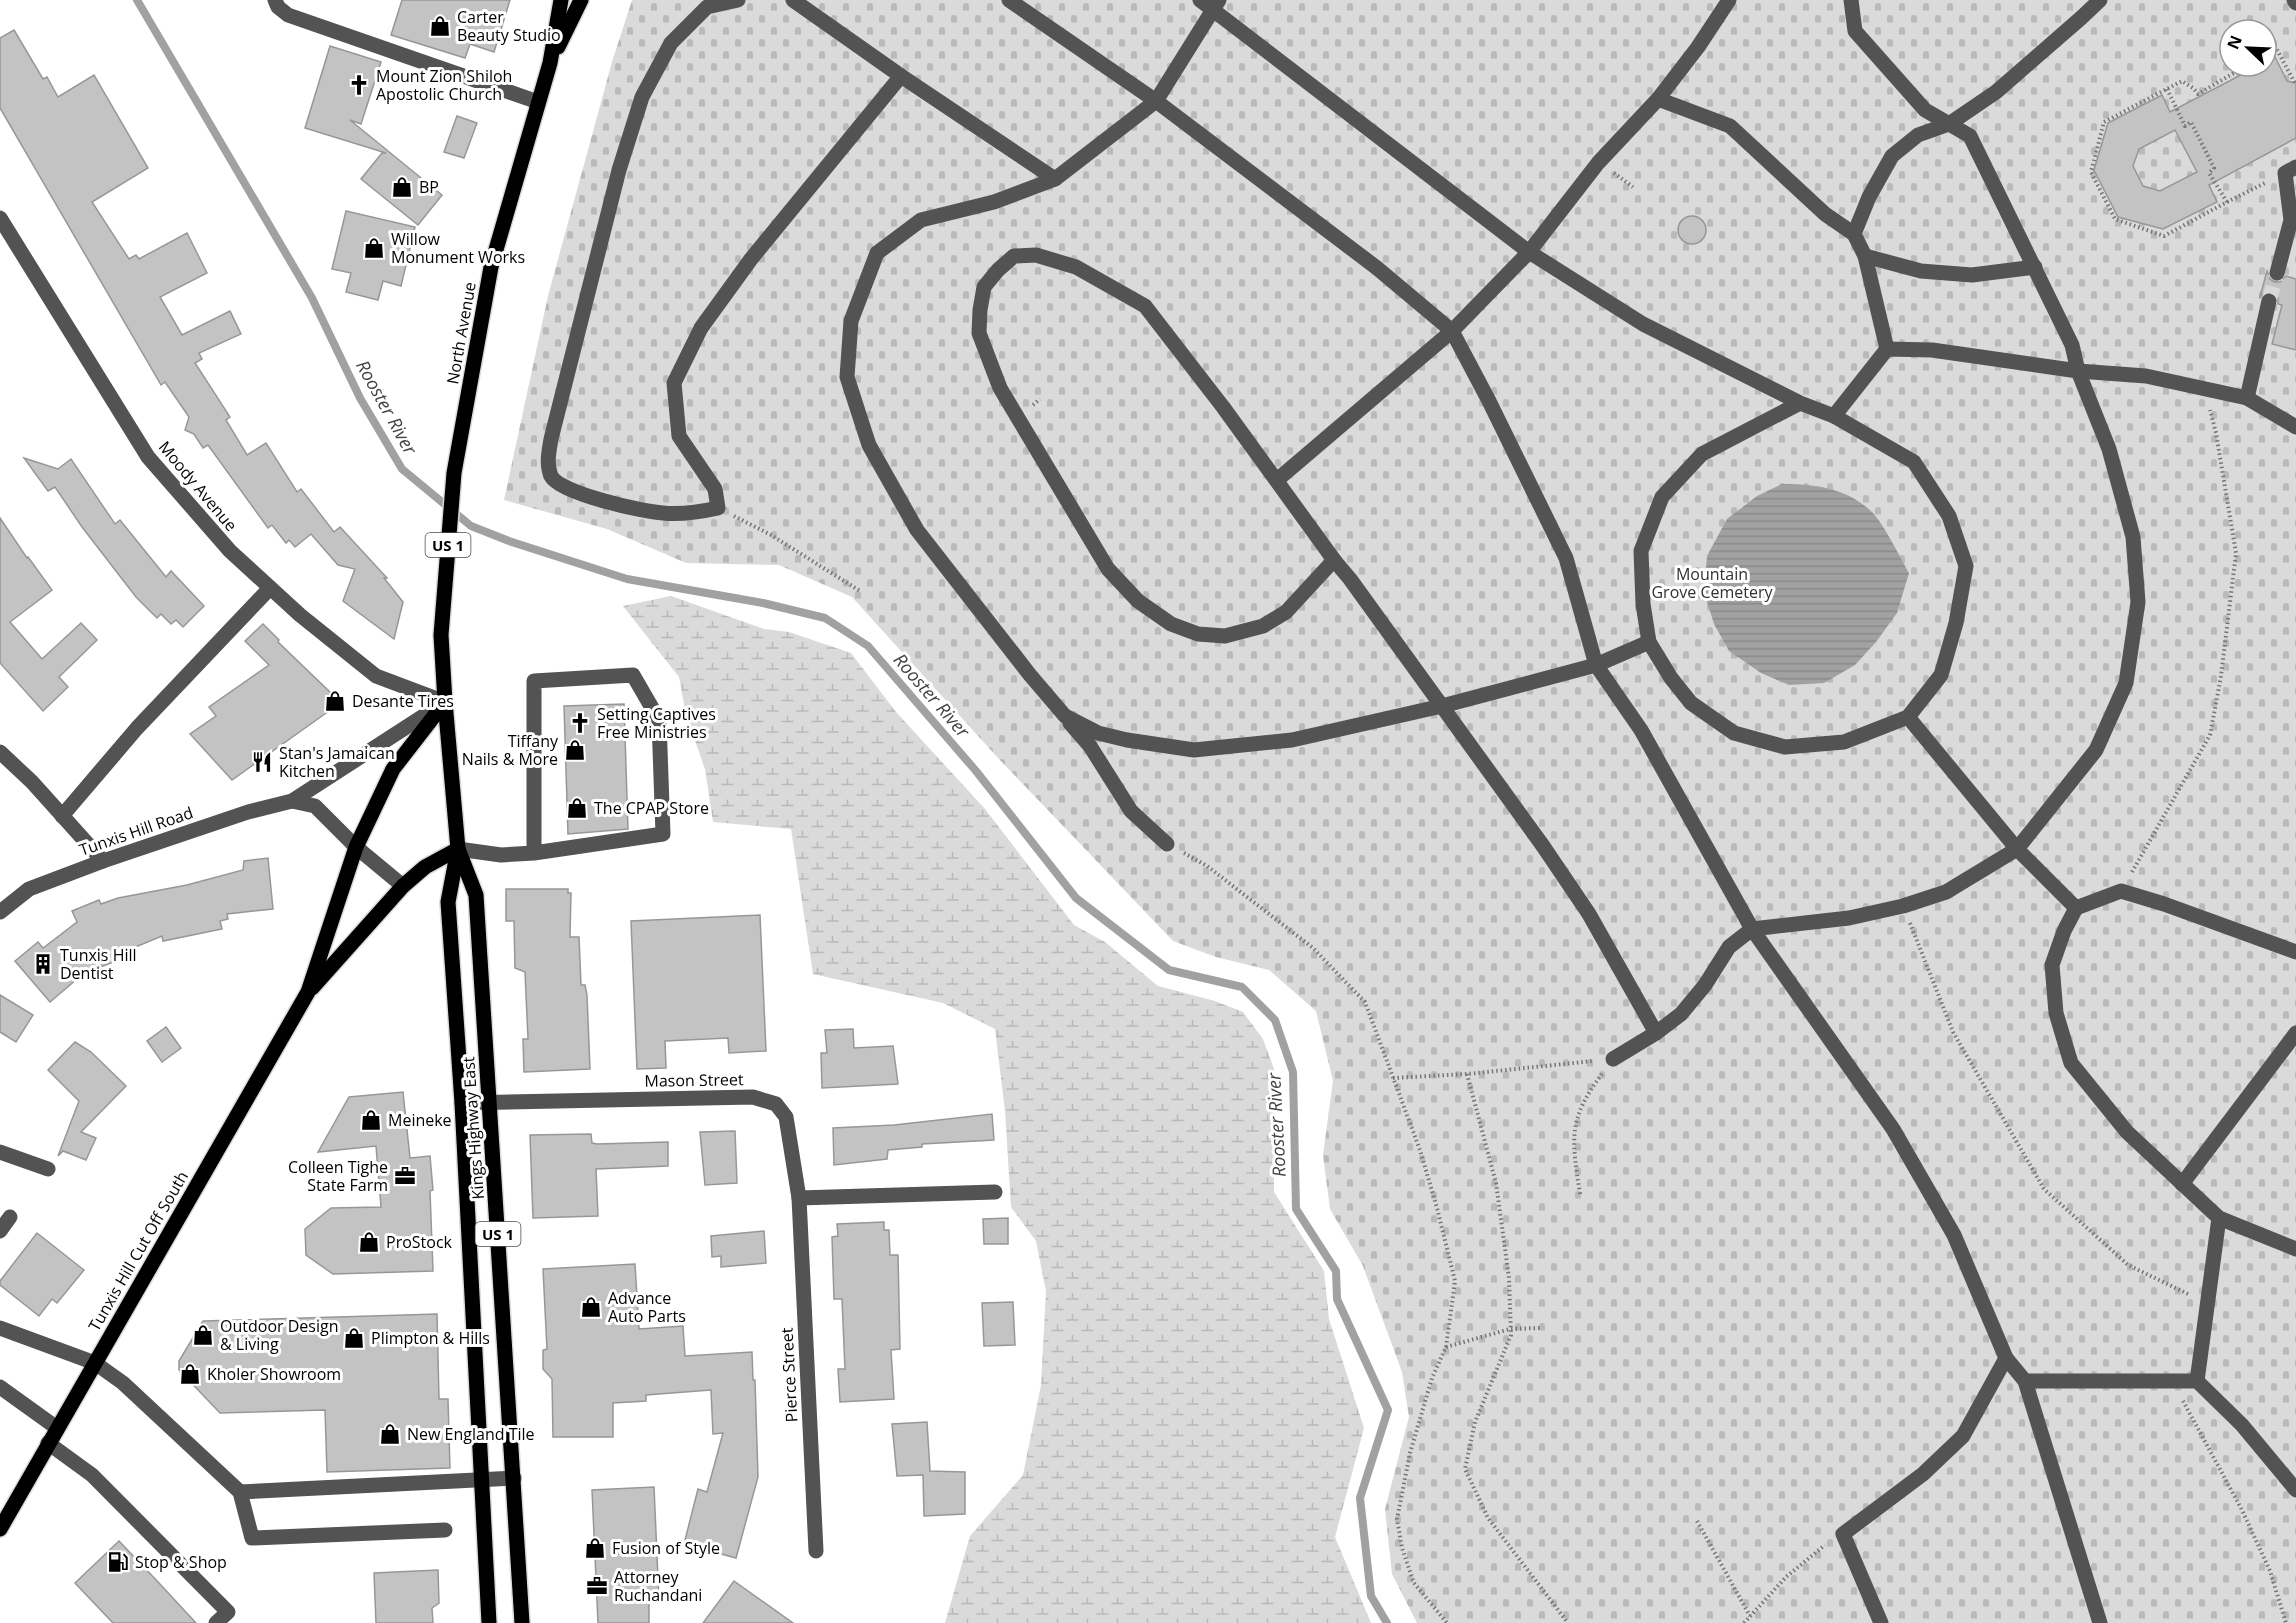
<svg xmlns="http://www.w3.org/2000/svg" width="2296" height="1623" viewBox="0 0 2296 1623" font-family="'Open Sans',sans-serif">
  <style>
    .wetland { fill: url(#wetland-marsh) }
    .cemetery { fill: url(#cemetery-stones); fill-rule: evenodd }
    .water { fill: url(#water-rules) }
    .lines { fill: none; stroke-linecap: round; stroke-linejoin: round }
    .stream { stroke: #a1a1a1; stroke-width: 8 }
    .building { fill: #c3c3c3; stroke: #979797; stroke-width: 1.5; fill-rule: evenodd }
    .minor-tunnel { stroke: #d9d9d9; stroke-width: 15; stroke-dasharray: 15 8; stroke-linecap: butt }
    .major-casing { stroke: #dbdbdb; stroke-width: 18 }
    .path { stroke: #757575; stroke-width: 4; stroke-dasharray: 1.5 3; stroke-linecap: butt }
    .minor { stroke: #535353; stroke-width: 15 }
    .major { stroke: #000; stroke-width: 15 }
    .labels { text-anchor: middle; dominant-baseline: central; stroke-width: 6; stroke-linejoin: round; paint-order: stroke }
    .shield { fill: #fff; stroke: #4c4c4c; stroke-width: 1.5 }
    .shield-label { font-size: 15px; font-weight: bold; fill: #000 }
    .poi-label { font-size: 16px; fill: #000; stroke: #fff; text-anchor: start }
    .street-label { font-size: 16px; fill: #000; stroke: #fff }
    .park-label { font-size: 16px; fill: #313131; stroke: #fff }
    .water-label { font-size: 18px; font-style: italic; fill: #424242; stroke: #fff }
  </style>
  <defs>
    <pattern id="wetland-marsh" width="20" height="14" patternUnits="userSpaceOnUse" patternTransform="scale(1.5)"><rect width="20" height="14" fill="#dadada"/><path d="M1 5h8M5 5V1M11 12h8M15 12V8" fill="none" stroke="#b9b9b9"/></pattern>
    <pattern id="cemetery-stones" width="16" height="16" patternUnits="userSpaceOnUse" patternTransform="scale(1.5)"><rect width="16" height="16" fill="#dadada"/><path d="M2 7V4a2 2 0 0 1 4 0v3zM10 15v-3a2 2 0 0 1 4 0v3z" fill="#b9b9b9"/></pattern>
    <pattern id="water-rules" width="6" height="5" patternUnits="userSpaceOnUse" patternTransform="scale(1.5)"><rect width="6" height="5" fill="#a1a1a1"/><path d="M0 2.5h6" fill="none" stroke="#898989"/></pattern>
  </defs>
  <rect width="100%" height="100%" fill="#fff"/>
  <polygon class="wetland" points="671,596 764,629 789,632 851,653 896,712 985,809 1074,925 1105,942 1158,986 1215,1001 1243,1012 1263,1039 1274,1069 1274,1192 1324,1271 1329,1319 1364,1428 1335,1537 1371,1623 945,1623 970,1536 1023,1475 1041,1385 1046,1291 1036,1241 1011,1207 1005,1111 995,1029 943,1003 813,974 791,829 713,822 705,769 686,715 679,677 623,606"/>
  <path class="cemetery" d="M632,0H2296V1623H1417L1392,1574L1385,1509L1409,1417L1402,1372L1363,1266L1330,1209L1323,1155L1333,1081L1316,1011L1269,970L1216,957L1173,941L999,759L852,597L779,565L686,563L607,529L504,500L548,296L612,62ZM2230,30H2266V66H2230Z"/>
  <path class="water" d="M1782,484C1815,484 1848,488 1873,513C1883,523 1901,559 1909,573L1897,613L1876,642L1855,665L1824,683L1789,685L1761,673L1729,651L1714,624L1704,592L1707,556L1727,519L1757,496Z"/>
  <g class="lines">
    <polyline class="stream" points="137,0 312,298 360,398 402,469 471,526 509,541 627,579 763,603 825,618 868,646 976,771 1076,898 1169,970 1242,987 1275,1020 1293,1072 1296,1209 1336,1271 1337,1299 1388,1410 1360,1498 1371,1596 1387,1623"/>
  </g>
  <g class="building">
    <polygon points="402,0 510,0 494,52 470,44 465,58 391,35"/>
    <polygon points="14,30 43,79 47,77 58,97 94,75 148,168 92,202 129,259 136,255 139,259 187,233 207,273 160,297 182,335 230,311 241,334 199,353 202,359 195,363 230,417 226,420 247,455 266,443 297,492 301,489 334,532 340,527 387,578 384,578 403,602 394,639 343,601 355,569 338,565 311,534 295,547 289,540 286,543 272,525 268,528 208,445 203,448 194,434 185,430 189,417 165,382 161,385 0,108 0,38"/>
    <polygon points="330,46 381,62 361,124 350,120 442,195 418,225 361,179 382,153 386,153 305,128"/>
    <path d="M2275,57L2287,81L2296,83V138L2209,185L2217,202L2163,229L2118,217L2094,170L2108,123L2162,95L2170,112L2258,66H2266V62ZM2175,130L2197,172L2160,191L2143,186L2133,166L2139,149Z"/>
    <polygon points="457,116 477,123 464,158 444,152"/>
    <polygon points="346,211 415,227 401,286 383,281 378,300 346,292 351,273 332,269"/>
    <circle cx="1692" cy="230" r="14"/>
    <polygon points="2267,271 2270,279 2274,282 2280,282 2286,276 2296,279 2296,350 2272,344 2282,305 2278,304 2278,298 2272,292 2266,292 2260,297"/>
    <polygon points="24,458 58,469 71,459 115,524 120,520 166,577 171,571 204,606 183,627 176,620 171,624 161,614 157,618 136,597 82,527 55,487 48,491"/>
    <polygon points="0,518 27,558 28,557 52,590 10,622 42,659 81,623 97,640 59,677 68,687 43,711 0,663"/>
    <polygon points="263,624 279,640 278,642 334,696 336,706 232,780 190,734 216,716 209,707 269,665 245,641"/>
    <polygon points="624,704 628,829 568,834 564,706"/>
    <polygon points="268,858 273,909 227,914 228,919 220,921 222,929 163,941 162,936 116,955 118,960 83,974 50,1002 15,961 38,942 43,948 77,922 72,911 99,900 101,904 118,898 187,885 243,870 244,861"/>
    <polygon points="506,889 568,889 568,893 571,893 570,937 579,937 581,985 585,985 587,995 590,1069 524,1072 523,1039 528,1039 525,972 515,968 514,921 506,921"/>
    <polygon points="760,915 766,1051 729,1053 728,1038 665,1041 666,1068 637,1069 631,921"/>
    <polygon points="0,995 33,1015 16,1042 0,1032"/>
    <polygon points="166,1027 181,1048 162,1062 147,1041"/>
    <polygon points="853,1029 854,1048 893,1046 898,1084 822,1088 821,1053 827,1053 825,1030"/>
    <polygon points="75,1042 91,1052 126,1086 81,1132 96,1138 86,1160 63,1151 58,1156 79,1101 48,1070"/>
    <polygon points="403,1092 410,1158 430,1156 433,1190 430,1191 433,1271 333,1274 306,1255 305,1229 331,1208 381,1207 376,1146 318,1152 349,1097"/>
    <polygon points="992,1114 994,1140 922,1144 922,1147 888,1150 887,1159 834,1165 833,1128 894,1125"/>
    <polygon points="735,1131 737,1183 705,1185 700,1132"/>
    <polygon points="591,1134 592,1143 597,1144 668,1142 668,1166 596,1169 598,1216 533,1218 530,1135"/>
    <polygon points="1008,1218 1008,1244 984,1244 983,1219"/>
    <polygon points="884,1222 884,1230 889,1230 890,1255 898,1255 900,1349 891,1350 894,1399 840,1402 838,1369 845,1369 842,1299 834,1299 832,1237 838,1236 837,1224"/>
    <polygon points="764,1231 766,1263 721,1267 721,1256 712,1257 711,1236"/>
    <polygon points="37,1233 84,1270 57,1303 52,1299 39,1316 0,1285 0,1281"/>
    <polygon points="635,1264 639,1329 683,1326 685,1356 752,1352 753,1380 755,1380 758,1477 736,1558 684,1544 698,1489 707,1492 723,1433 713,1434 711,1390 646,1395 646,1401 613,1403 613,1437 553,1437 552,1379 543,1369 543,1350 547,1349 543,1269"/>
    <polygon points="1013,1302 1015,1345 984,1346 982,1303"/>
    <polygon points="437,1314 439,1399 448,1399 450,1468 327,1472 325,1410 220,1413 179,1370 179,1361 203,1321"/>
    <polygon points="927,1422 930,1471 965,1472 965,1514 924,1516 923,1475 897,1476 892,1424"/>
    <polygon points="654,1487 659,1601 649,1601 649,1623 598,1623 592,1490"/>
    <polygon points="119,1541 159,1583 196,1623 113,1623 75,1583"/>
    <polygon points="438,1570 439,1603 432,1608 433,1623 376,1623 374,1573"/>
    <polygon points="734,1581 793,1623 703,1623"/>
  </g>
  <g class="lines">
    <polyline class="minor-tunnel" points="2269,301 2277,273"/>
    <g class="major-casing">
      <g id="major">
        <polyline points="558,47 581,0"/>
        <polyline points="458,849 448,902 462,1103 489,1623"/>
        <polyline points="312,988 403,886 425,867 458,849"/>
        <polyline points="0,1529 308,992 356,847 393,769 445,702"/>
        <polyline points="522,1623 476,895 458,849 445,702 441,635 454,473 491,267 550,63 561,0"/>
      </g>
    </g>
    <g class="path">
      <polyline points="2266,54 2276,48 2296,85"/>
      <polyline points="2167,89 2185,126 2191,122 2214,168 2209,173 2227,202 2164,236 2115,219 2091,172 2104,122 2182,81 2193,88 2198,94 2246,66"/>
      <polyline points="1614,173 1633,187"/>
      <polyline points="2227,202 2267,182"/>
      <polyline points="1033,405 1040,399"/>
      <polyline points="734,516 771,535 860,591"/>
      <polyline points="1184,853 1207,866 1313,948 1365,1002 1420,1150 1437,1208 1455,1281 1446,1347 1432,1378 1410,1453 1397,1519 1402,1548 1414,1583 1447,1623"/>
      <polyline points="2132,872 2210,735 2221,676 2236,553 2216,433 2210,410"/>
      <polyline points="1910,923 1953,1032 2044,1189 2128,1265 2188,1294"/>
      <polyline points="1467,1074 1496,1183 1509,1278 1511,1335 1475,1422 1465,1469 1488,1518 1568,1623"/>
      <polyline points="1393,1078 1467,1074 1593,1061"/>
      <path d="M1580,1194C1572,1140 1567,1120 1602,1074"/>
      <polyline points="1446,1347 1510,1329 1540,1328"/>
      <polyline points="2183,1401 2242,1510 2270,1571 2286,1623"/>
      <polyline points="1697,1521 1750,1616"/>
      <polyline points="1744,1623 1786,1577 1825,1545"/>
    </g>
    <g class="minor">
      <polyline points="275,0 278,7 288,15 538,102"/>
      <path d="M738,0L707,7L671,43L642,97L619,170L551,439C549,451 546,464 551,476C559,493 643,512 663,513C682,515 700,512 718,508L715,489L679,436L674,383L701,328L751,259L901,76"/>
      <polyline points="793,0 901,76 1055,179"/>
      <polyline points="1009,0 1156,101 1219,0"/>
      <polyline points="1200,0 1529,252 1643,324 1800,403 1834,416 1914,462 1949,516 1966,566 1956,623 1941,675 1908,717 1844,742 1785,747 1734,733 1691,703 1671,678 1649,642 1643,604 1641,551 1662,497 1702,454 1800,403"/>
      <polyline points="2294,0 2296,3"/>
      <polyline points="1658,99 1730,126 1825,214 1854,234 1865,256 1887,349"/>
      <polygon points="1156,101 1377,268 1452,331 1489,401 1566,558 1596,665 1442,706 1292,740 1194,750 1127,740 1098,733 1065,716 1030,675 917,530 869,445 847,377 851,321 877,253 921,220 994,202 1055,179"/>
      <polyline points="0,218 148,457 230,551 300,615 376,676 445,702"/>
      <polyline points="1854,234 1869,197 1892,156 1918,135 1949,124 1996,92 2081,18 2100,0"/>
      <polygon points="1036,255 1076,267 1145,306 1223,407 1334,560 1286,612 1263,626 1225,636 1198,634 1171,624 1138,601 1108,569 1000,388 979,333 980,310 984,287 998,270 1014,256"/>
      <polyline points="1865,256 1921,271 1972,275 2035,267"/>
      <polyline points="2277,273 2291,220 2285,173 2296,167"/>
      <polyline points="2247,398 2269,301"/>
      <polyline points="1834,416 1887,349 1932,350 2078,371 2146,376 2247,398 2296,427"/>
      <polyline points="1277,480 1452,331 1529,252 1598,163 1658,99 1698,47 1729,0"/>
      <polyline points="1334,560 1350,579 1543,846 1589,914 1656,1033 1681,1014 1705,985 1729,947 1752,929 1849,918 1903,906 1946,892 2017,849 2096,750 2126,683 2138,602 2133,537 2109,449 2078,371 2072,345 1970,136 1925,110 1855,31 1851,0"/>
      <polyline points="1649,642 1596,665 1641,730 1752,929 1893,1129 1954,1235 2006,1358 2025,1381 2100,1623"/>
      <polyline points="1908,717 2017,849 2076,908"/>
      <polyline points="1070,723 1090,746 1131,811 1167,844"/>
      <polyline points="0,752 32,782 103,861"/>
      <polyline points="292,801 315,806 356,847 403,886"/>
      <polyline points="62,816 137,728 270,588"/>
      <polyline points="458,849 501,855 534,853 663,834 659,720 633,675 534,681 534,853"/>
      <polyline points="0,912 29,889 103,861 248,812 292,801 442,704"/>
      <polyline points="2296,952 2164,904 2121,891 2076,908 2064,931 2052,965 2056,1013 2071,1063 2127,1132 2219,1218 2296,1249"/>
      <polyline points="1613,1059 1656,1033"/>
      <polyline points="462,1103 753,1097 776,1104 786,1117 799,1198 995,1192"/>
      <polyline points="0,1152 48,1169"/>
      <polyline points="2182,1184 2296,1033"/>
      <polyline points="799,1198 816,1551"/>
      <polyline points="0,1231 10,1217"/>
      <polyline points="0,1328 95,1363 123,1383 240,1492 252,1538 445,1530"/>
      <polyline points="2025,1381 2197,1381 2242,1425 2296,1490"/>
      <polyline points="2197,1381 2219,1218"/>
      <polyline points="0,1387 57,1428"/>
      <polyline points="48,1443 92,1475 228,1612 216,1623"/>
      <polyline points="240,1492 514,1478"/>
      <polyline points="1881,1623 1843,1534 1923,1474 1963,1436 2006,1358"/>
    </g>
    <use href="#major" class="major"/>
  </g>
  <defs>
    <g id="shop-bare" transform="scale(1.62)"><path d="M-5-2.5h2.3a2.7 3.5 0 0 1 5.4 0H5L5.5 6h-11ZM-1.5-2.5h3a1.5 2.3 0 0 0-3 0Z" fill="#000" stroke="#fff" stroke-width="2.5" paint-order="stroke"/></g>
    <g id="church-bare" transform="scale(1.62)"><path d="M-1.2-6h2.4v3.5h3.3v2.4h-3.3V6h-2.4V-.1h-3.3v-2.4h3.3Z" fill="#000" stroke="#fff" stroke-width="2.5" paint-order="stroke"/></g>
    <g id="restaurant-bare" transform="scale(1.62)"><path d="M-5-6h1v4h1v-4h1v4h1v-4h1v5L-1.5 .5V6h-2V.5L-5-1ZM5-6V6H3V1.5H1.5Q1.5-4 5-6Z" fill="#000" stroke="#fff" stroke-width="2.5" paint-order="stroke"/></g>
    <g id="building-bare" transform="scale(1.62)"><path d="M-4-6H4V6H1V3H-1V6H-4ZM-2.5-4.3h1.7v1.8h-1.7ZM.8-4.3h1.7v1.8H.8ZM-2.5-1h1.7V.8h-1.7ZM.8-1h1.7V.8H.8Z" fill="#000" stroke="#fff" stroke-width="2.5" paint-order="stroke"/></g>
    <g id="office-bare" transform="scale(1.62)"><path d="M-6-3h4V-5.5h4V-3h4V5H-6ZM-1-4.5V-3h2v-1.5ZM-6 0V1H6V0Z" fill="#000" stroke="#fff" stroke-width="2.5" paint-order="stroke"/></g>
    <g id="fuel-bare" transform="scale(1.62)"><path d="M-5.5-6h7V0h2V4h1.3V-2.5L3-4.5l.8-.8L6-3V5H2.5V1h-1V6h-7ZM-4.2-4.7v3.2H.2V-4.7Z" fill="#000" stroke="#fff" stroke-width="2.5" paint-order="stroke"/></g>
  </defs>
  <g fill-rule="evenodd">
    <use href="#shop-bare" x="440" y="26"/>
    <use href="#church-bare" x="359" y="85"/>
    <use href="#shop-bare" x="402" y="187"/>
    <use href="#shop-bare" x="374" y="248"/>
    <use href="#shop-bare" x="335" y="701"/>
    <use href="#church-bare" x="580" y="723"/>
    <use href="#shop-bare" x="575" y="750"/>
    <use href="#restaurant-bare" x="262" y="762"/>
    <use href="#shop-bare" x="577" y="808"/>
    <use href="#building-bare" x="43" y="964"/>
    <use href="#shop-bare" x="371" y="1120"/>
    <use href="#office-bare" x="405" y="1176"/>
    <use href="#shop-bare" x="369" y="1242"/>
    <use href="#shop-bare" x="591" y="1307"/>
    <use href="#shop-bare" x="203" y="1335"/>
    <use href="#shop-bare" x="354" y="1338"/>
    <use href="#shop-bare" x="190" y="1374"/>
    <use href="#shop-bare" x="390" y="1434"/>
    <use href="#shop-bare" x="595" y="1548"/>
    <use href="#fuel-bare" x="118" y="1562"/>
    <use href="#office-bare" x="597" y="1586"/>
  </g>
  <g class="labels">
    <g class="shield">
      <rect x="425.5" y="533" width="45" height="24" rx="4.5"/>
      <rect x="475.5" y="1222" width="45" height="24" rx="4.5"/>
    </g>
    <g class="shield-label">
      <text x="448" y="545">US 1</text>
      <text x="498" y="1234">US 1</text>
    </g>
    <g class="poi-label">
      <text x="457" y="17">Carter<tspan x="457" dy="18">Beauty Studio</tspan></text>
      <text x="376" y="76">Mount Zion Shiloh<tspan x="376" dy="18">Apostolic Church</tspan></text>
      <text x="419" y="187">BP</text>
      <text x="391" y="239">Willow<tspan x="391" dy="18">Monument Works</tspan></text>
      <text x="352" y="701">Desante Tires</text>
      <text x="597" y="714">Setting Captives<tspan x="597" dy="18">Free Ministries</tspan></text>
      <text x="558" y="741" text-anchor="end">Tiffany<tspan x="558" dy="18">Nails &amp; More</tspan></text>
      <text x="279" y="753">Stan's Jamaican<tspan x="279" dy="18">Kitchen</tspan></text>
      <text x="594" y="808">The CPAP Store</text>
      <text x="60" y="955">Tunxis Hill<tspan x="60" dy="18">Dentist</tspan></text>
      <text x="388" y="1120">Meineke</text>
      <text x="388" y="1167" text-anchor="end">Colleen Tighe<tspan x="388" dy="18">State Farm</tspan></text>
      <text x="386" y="1242">ProStock</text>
      <text x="608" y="1298">Advance<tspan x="608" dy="18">Auto Parts</tspan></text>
      <text x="220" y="1326">Outdoor Design<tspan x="220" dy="18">&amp; Living</tspan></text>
      <text x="371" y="1338">Plimpton &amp; Hills</text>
      <text x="207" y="1374">Kholer Showroom</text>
      <text x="407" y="1434">New England Tile</text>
      <text x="612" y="1548">Fusion of Style</text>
      <text x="135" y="1562">Stop &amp; Shop</text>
      <text x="614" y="1577">Attorney<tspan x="614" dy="18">Ruchandani</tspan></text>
    </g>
    <g class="street-label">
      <text transform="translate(461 333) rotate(-80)">North Avenue</text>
      <text transform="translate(198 486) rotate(50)">Moody Avenue</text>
      <text transform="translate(136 831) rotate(-19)">Tunxis Hill Road</text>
      <text transform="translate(694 1080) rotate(-1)">Mason Street</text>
      <text transform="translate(473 1128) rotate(-94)">Kings Highway East</text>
      <text transform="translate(138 1251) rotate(-60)">Tunxis Hill Cut Off South</text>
      <text transform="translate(789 1375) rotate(-93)">Pierce Street</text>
    </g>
    <g class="park-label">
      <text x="1712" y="574">Mountain<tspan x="1712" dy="18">Grove Cemetery</tspan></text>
    </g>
    <g class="water-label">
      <text transform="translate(387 407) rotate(61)">Rooster River</text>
      <text transform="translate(932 695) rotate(49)">Rooster River</text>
      <text transform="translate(1276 1125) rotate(-93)">Rooster River</text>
    </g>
  </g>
  <g transform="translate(2248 48) rotate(293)"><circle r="28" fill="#ffffff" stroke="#999999" stroke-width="1.5"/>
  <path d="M0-4.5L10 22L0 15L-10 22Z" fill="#000000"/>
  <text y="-9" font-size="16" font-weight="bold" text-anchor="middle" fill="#000000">N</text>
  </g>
</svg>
